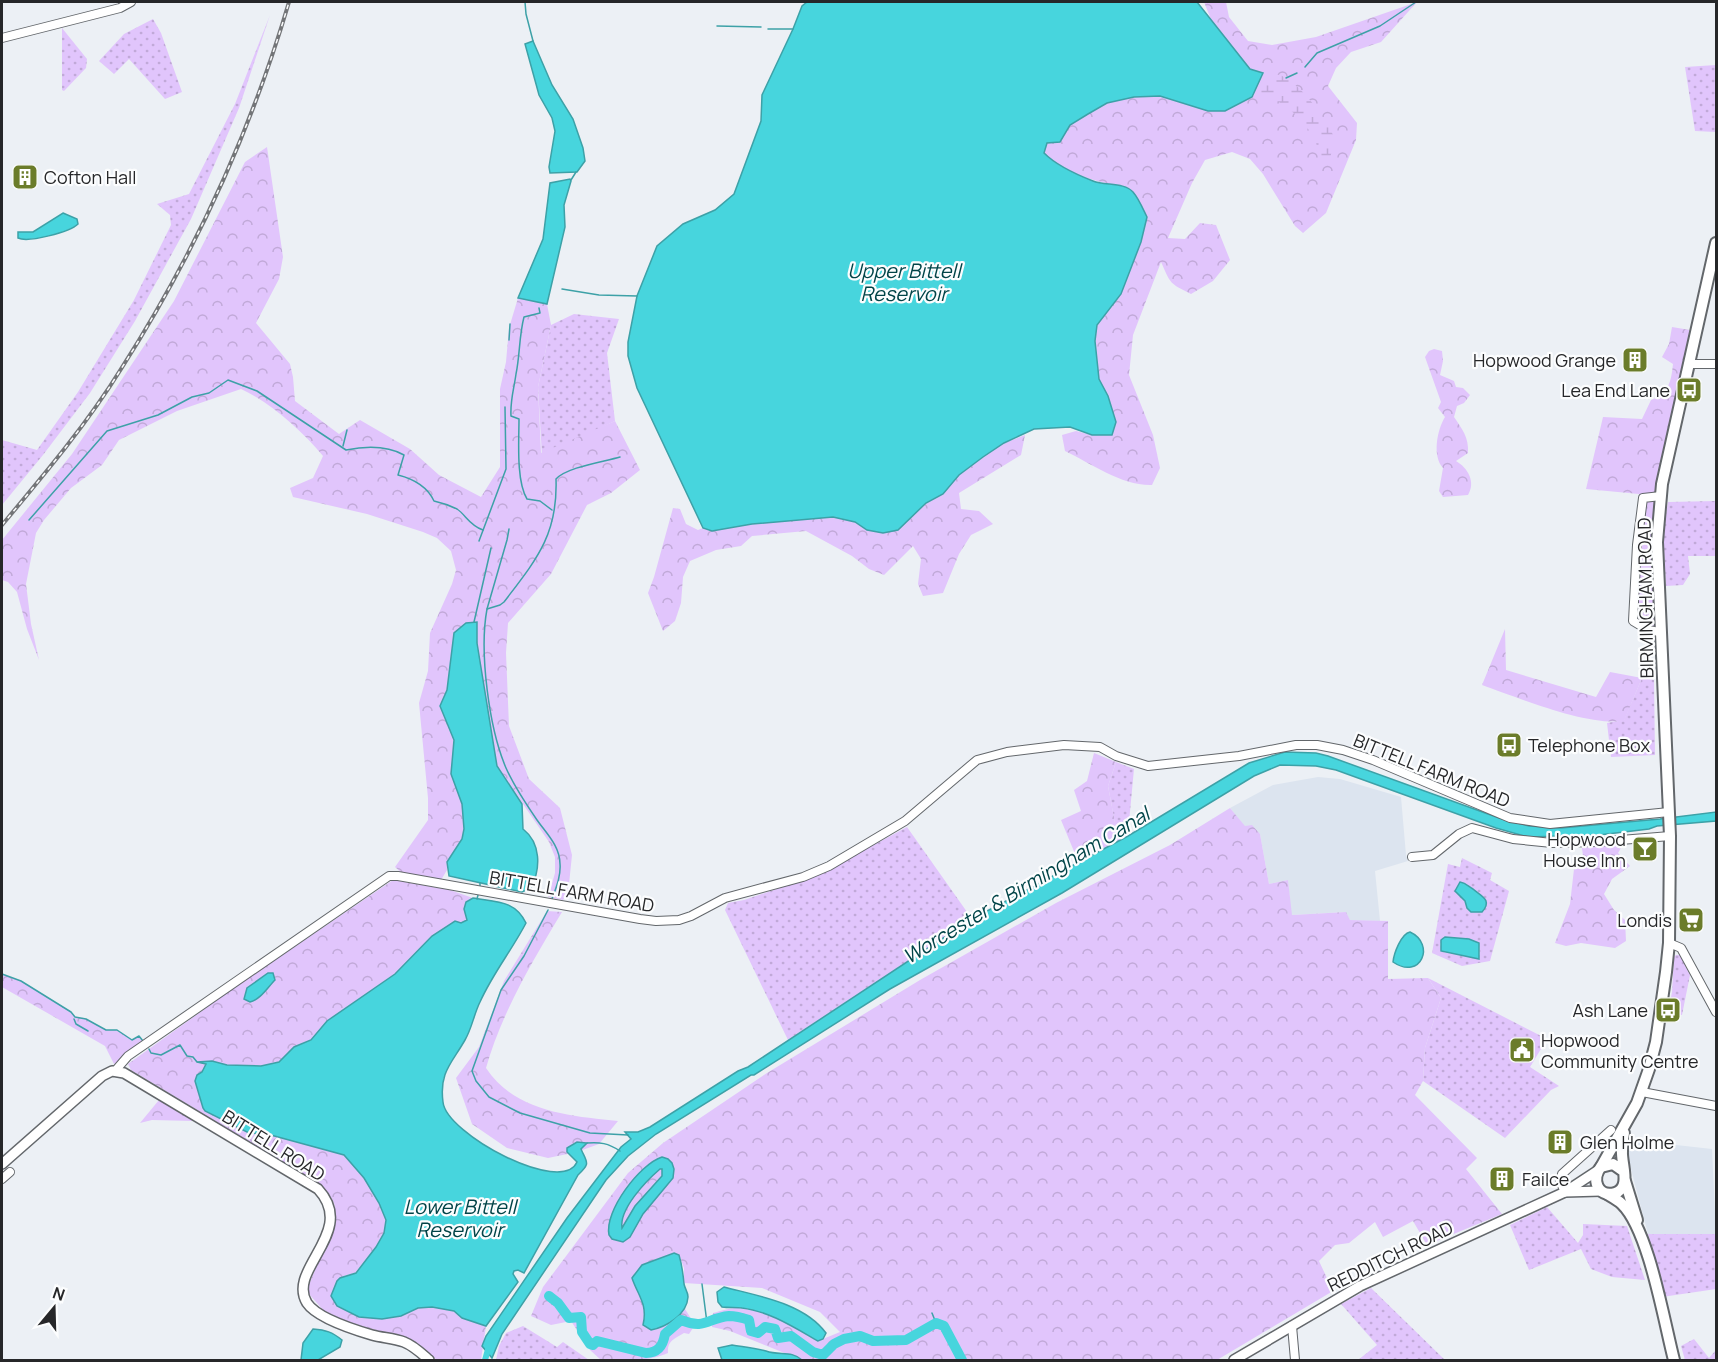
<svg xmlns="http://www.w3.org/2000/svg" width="1718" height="1362" viewBox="0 0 1718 1362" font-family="Manrope,sans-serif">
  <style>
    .built { fill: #dce4ef }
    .grass { fill: url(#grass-dots); fill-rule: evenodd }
    .forest { fill: url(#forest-crowns) }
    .wetland { fill: url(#wetland-marsh) }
    .water { fill: #47d5dd; stroke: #3da1a7; stroke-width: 1.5; fill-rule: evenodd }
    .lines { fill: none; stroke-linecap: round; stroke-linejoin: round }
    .stream { stroke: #3da1a7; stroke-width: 1.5 }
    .canal { stroke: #47d5dd; stroke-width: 6 }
    .river { stroke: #47d5dd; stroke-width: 10 }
    .minor-casing { stroke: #63676b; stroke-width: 10 }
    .major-casing { stroke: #63676b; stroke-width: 12 }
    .highway-casing { stroke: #63676b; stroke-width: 14 }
    .minor { stroke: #fff; stroke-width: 8 }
    .major { stroke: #fff; stroke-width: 9 }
    .highway { stroke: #fff; stroke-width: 10 }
    .rail-casing { stroke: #737578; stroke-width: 4 }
    .rail { stroke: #fcfdfe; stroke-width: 1.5; stroke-dasharray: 4.5; stroke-linecap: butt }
    .labels { text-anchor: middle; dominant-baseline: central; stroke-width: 4.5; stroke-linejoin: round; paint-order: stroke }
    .poi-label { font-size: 18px; fill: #262729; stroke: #fcfdfe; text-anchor: start }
    .street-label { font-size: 18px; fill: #262729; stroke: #fcfdfe }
    .water-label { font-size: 20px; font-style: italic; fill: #014448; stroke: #fcfdfe }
  </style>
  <defs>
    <pattern id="grass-dots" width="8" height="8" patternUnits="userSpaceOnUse" patternTransform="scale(1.5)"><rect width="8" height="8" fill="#e1c5fc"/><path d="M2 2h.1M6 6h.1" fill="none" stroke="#c1a9d8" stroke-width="1.8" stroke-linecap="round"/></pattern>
    <pattern id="forest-crowns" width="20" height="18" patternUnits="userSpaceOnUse" patternTransform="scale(1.5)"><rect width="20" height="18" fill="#e1c5fc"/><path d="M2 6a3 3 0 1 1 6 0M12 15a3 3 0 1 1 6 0" fill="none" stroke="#c1a9d8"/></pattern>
    <pattern id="wetland-marsh" width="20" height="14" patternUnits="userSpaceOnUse" patternTransform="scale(1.5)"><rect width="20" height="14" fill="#e1c5fc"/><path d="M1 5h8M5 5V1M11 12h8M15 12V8" fill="none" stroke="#c1a9d8"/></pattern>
  </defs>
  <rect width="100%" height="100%" fill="#ecf0f5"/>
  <g class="built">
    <polygon points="1318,777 1340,779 1401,797 1406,855 1408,861 1375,871 1380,921 1350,920 1345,912 1291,915 1288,880 1269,884 1260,834 1245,827 1230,808 1273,785"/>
    <polygon points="1631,1140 1712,1149 1716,1234 1648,1234 1627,1154"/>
  </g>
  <g class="grass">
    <polygon points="270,15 239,108 191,219 135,321 90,393 43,455 2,505 2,440 37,450 78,392 134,300 171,225 170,215 157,204 189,194 235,104"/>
    <polygon points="153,19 161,33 182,92 165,99 129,59 114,74 99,61 124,34"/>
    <polygon points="62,28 87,59 86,68 64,91 62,90"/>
    <polygon points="1716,65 1716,132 1695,131 1685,67"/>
    <polygon points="574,314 619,319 607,353 615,421 542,456 538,387 551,325"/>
    <polygon points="1716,501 1716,556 1688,556 1690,574 1683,585 1666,586 1663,532 1668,502"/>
    <polygon points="1642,678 1654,680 1655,755 1611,757 1607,723 1624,720"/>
    <polygon points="1116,762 1134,769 1129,822 1116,829 1108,786"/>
    <polygon points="907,827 972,919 788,1040 725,910 728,903 744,900 818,875"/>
    <path d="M1462,858L1492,873L1490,880L1509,891L1490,961L1462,966L1432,953L1448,864L1460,867ZM1445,937L1469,939L1479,943L1480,955L1443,952L1440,944Z"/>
    <polygon points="1676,955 1680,955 1690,975 1682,1015 1668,1013 1672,992 1674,957"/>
    <polygon points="1428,978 1547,1039 1530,1067 1559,1086 1551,1090 1505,1138 1423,1081 1425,1048 1441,998"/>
    <polygon points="1547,1207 1578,1243 1583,1235 1583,1224 1627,1226 1645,1280 1612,1277 1591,1269 1581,1249 1529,1270 1510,1225"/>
    <polygon points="1648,1234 1716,1234 1716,1289 1662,1297"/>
    <polygon points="1371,1288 1445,1360 1358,1360 1377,1345 1341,1304"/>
    <polygon points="523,1326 557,1347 563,1342 589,1360 496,1360 499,1346 506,1333"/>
    <polygon points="1694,1339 1709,1358 1716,1350 1716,1360 1685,1360 1681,1346"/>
  </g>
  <g class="forest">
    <path d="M1204,2H1226L1229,17L1248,41L1272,45L1316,37L1417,2L1381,42L1351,52L1336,68L1328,86L1357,123L1356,140L1326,213L1303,233L1295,226L1263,174L1250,159L1232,152L1205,160L1192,183L1168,238L1185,239L1200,223L1216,225L1230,260L1213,281L1191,294C1169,283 1171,284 1161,262L1133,335L1129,375L1153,435L1160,468L1152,485C1122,486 1092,464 1065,451L1062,435L1076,431L1092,435H1112L1116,422L1108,396L1099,379L1095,341L1097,325L1121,294L1141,242L1147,217L1122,186C1094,182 1065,173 1044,153L1047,143L1060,142L1070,125L1088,114L1107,103L1134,97L1160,96L1208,111L1263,74L1250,69L1212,22Z"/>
    <path d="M267,147L283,257L279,279L256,323L290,364L293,377L295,401L339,434L360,420L410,449L439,475L481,497L500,467V389L506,362L509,328L518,298L547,304L551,325L538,387L541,453L615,421L640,470L611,493L587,505L551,574L508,623L506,653L509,726L529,779L560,808L572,855L568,894L563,900L548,897L555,873V857L549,842L497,766L477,643V622L454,633L447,690L440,706L454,740L451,774L462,804L464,829L462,839L447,862V870L441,880L403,874L395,867L428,820V798L419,703L428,671L430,633L452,584L456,570L451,551L437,538L423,532L367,514L293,497L290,488L313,478L323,456C302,431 271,403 241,389L177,411L119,440L102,465L71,488L44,520L36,533L26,584L31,624L39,660L27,629L17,592L8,582L2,580V540L72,454L174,301L245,162Z"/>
    <path d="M1672,327L1690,330L1668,437L1653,541L1654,628H1648L1637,621L1639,558L1645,502L1639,494L1586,489L1603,417L1642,419L1651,400C1669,393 1671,382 1673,364L1662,357L1669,344Z"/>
    <path d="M1434,349L1442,351L1443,361L1440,375L1454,381L1456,387L1463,388L1470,395L1464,403L1457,406L1454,417C1462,429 1469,437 1468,453L1456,461C1468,468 1476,482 1468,495L1443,497L1439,491L1443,468C1432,456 1437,430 1445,417L1438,408L1441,402L1425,357L1429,351Z"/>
    <polygon points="1025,435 1021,455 959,493 961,509 979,511 993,524 971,535 959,554 943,593 923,596 918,584 921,559 913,546 884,575 869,569 852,556 806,531 752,536 741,546 716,550 690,561 683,577 681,603 675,621 663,631 648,593 654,577 673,508 680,509 686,524 698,530 703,528 712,531 752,524 833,517 855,522 867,530 898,530 926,503 943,494 959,475 983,457 1004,443"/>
    <path d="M1505,629L1506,670L1596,697L1610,672L1642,678L1624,721C1586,726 1519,698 1482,685Z"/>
    <polygon points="1094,753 1116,762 1108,786 1116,828 1129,822 1128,836 1078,861 1061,820 1081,811 1074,790 1087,781"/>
    <path d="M1230,808L1245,826L1252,825L1260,834L1269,884L1288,880L1292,915L1346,912L1350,920L1388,921V979L1428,978L1441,998L1425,1048L1423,1081L1415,1095L1477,1158L1466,1169L1502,1214L1427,1245L1413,1221L1383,1237L1375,1222L1349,1243L1335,1245L1319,1261L1333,1291L1217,1360H802L730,1331L712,1327L713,1313C722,1311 731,1307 741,1308C768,1310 795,1328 818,1341L840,1332L820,1312L762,1288L684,1283V1268L679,1255L674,1253L642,1265L645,1304L643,1325L680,1314L685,1309L695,1325L689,1334L684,1333C674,1339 667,1341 668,1353C649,1362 623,1360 601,1360L590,1350L571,1321L551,1325L531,1316L543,1287L628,1173L663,1143L767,1073L920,980L1056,903L1170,845Z"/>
    <polygon points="1624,843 1618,853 1630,866 1612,879 1604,894 1614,910 1625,920 1626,941 1615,948 1581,943 1566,946 1555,943 1570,904 1574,869 1583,856 1582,848"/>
    <path d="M393,880L450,890L473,898L466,902L464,909L467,920L432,936L395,974L327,1021L311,1040L294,1047L279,1062L261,1066L227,1065L208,1061C200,1075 199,1091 203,1108L249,1133L267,1134L344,1155L364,1178L379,1203L386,1220L384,1233L376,1247L355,1273L344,1276L359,1317L382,1319L401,1316L418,1308L432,1307L454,1311L462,1318L486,1326L481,1360H437L419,1346L396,1336L348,1322L324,1311L309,1294V1285C316,1264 341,1224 334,1203C331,1195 321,1187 315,1181L131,1070L128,1064L227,993Z"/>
    <path d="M547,911L562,912C532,962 502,1012 486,1068C515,1112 570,1116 618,1121L599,1144L577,1152L548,1158L507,1148L472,1124L456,1078L479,1047L504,981Z"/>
    <polygon points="2,974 21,981 71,1012 75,1017 86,1019 106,1030 117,1030 132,1040 139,1036 143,1042 114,1064 105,1046 2,987"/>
    <polygon points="159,1100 193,1121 152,1120 140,1123"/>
  </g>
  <path class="wetland" d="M1263,73C1269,74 1277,74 1282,76C1302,85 1327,120 1335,139L1329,162L1320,160L1315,138L1298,116L1276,100L1252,97Z"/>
  <g class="water">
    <path d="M807,2H1197L1250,69L1263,73L1252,97L1225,111H1208L1160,96L1134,97L1107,103L1088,114L1070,125L1060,142L1047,143L1044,153C1057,166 1075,174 1093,181C1105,186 1124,182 1133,192C1139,199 1143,209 1147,217L1141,242L1121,294L1097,325L1095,341L1099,379L1108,396L1116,422L1112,435H1092L1070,427L1034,429L1004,443L983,457L959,475L943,494L926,503L898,530L883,533L867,530L855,522L833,517L752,524L712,531L703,528L637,388L628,356V342L637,296L657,246L683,224L715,210L734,194L761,121L762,95L793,29L802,6Z"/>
    <polygon points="533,41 552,85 573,119 583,148 585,161 577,172 550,173 549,167 555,131 552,118 539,95 525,44"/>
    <polygon points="570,179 571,181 564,205 565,227 547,304 518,298 543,239 550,183"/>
    <path d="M63,213L77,219L78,224C70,232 28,243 18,238V232H33Z"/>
    <path d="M477,622V643L497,766L522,804L523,829C541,843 541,868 531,888L522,892L449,876L447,862L462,839L464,829L462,804L451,774L454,740L440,706L447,690L454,633L466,623Z"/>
    <polygon points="1285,752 1316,753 1328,756 1499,818 1529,826 1561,828 1660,819 1716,812 1716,821 1657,826 1649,829 1599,835 1528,837 1496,828 1336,770 1316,766 1280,765 1254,776 1062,893 890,989 754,1075 751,1075 656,1134 628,1156 606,1180 502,1334 492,1358 482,1346 486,1336 567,1218 621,1147 631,1139 625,1132 638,1132 650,1127 738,1071 748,1067 972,919 1128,836 1249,763"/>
    <path d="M1460,882C1466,883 1468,886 1473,889C1481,896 1493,900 1482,912H1471L1467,908L1465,901L1455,891Z"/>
    <path d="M473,898C496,902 515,900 526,923C512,950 493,973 480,1002C474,1014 472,1028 465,1040C452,1063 439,1072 443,1102C446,1134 562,1196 577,1162L567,1152V1148L577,1142L587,1143L581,1149C587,1163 591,1163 578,1175L524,1273L518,1270L514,1271L513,1274L518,1282L486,1326L462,1318L454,1311L432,1307L418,1308L401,1316L382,1319L359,1317L337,1306L331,1296L337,1281L340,1278L356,1273L376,1247L384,1233L386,1220L379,1203L364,1178L344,1155L267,1134L249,1133L205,1111L203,1108L195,1081L197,1075L202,1072L206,1064L197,1062L212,1061L227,1065L261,1066L279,1062L294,1047L311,1040L327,1021L395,974L432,936L455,921L461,923L467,920L464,909L466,902Z"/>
    <path d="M1410,932C1436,944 1421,981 1393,962C1394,953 1401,934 1410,932Z"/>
    <polygon points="1445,937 1469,939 1479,943 1479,959 1441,951 1441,940"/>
    <path d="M268,973H273L275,980C268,987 260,1000 250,1002L244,999L247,988Z"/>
    <path d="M662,1157L668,1159L672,1163L674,1169L673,1178L643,1214L630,1237L623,1242L612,1239L609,1235C604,1211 640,1164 662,1157ZM660,1169H662V1176L635,1206L622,1228C619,1209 646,1181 660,1169Z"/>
    <path d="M674,1253L679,1255C682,1265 683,1273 684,1284C685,1289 688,1292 688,1297C687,1315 666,1327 651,1330L643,1325C648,1304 638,1296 632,1278L642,1265Z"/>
    <path d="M724,1287C758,1296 804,1303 826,1333L823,1339L818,1341C795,1328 769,1311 742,1308C736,1307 729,1308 722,1307L718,1302L717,1292Z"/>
    <path d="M313,1329C326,1330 332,1332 342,1340L340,1347L318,1360H301L303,1343Z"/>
    <path d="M732,1345C744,1347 754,1348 766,1351C780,1356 791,1350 802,1360H722L718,1348Z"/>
  </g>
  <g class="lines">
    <g class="stream">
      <polyline points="525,2 526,14 533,41"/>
      <polyline points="717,26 761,27"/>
      <polyline points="768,29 793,29"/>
      <polyline points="1305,67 1317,53 1380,26 1416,2"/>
      <polyline points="1286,78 1297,73"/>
      <polyline points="571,180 576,172"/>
      <polyline points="562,289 599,295 637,296"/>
      <path d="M539,308L540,313L524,317C519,336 520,355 516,374C514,389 510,401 511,416L519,419C519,440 516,481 527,499L540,501L552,510"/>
      <polyline points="509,340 510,324"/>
      <polyline points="343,446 347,430"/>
      <path d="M29,520L107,431L158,415L192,397L209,393L228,380L257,391L346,450C366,446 386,445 404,455L398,475C414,479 427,486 434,501C443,503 449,505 457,509C466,515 469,525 483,530"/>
      <polyline points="479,541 506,469 505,407"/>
      <polyline points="487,609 507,540 509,529"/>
      <polyline points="474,622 491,548"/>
      <polyline points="480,886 480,883"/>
      <polyline points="477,899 478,895"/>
      <path d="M552,899C556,888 561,876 560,864C560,846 546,833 537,820C526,804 514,786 506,768C489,728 479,652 487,609L500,605L504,602C536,560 558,535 556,479C567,467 603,462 620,457"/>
      <polyline points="548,910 524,956 501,990 472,1071 476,1081 489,1097 520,1113 590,1133 628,1135"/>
      <polyline points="2,974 21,981 71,1012 75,1017 86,1019 106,1030 117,1030 132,1040 139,1036 143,1041"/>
      <polyline points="74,1019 76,1024 88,1031"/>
      <polyline points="149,1049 151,1053 161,1055 180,1045 187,1056 193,1057 197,1062"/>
      <path d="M587,1143C600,1142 608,1143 620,1151"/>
      <polyline points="702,1284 707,1323"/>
      <polyline points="932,1313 936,1323"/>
    </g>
    <polyline class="canal" points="485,1360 489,1346"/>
    <path class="river" d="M549,1296L558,1303L569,1318L581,1317L582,1332L590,1344L593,1345L597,1341L646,1353C658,1353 663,1346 665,1334L681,1320C706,1330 707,1318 729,1316C735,1316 743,1318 749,1320L751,1331L758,1333L765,1327L775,1329L778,1338L791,1336L813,1352L823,1355L834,1344L844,1339L860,1336L873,1341L906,1340L936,1323L944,1326L962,1360"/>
    <g class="minor-casing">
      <g id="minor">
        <polyline points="2,38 120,8 131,2"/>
        <polyline points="1690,364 1716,364"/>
        <polyline points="1660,632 1648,630 1633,621 1637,545 1643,498 1661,496"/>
        <polyline points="1412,857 1433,855 1459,834 1472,828 1513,839 1552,843 1596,842 1670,836"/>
        <polyline points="1669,943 1681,948 1716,1012"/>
        <polyline points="115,1071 128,1056 389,876 398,876 640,919 656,921 679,920 691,916 725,898 803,877 829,866 905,821 977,760 1007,752 1064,745 1100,747 1116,756 1148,766 1239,756 1296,745 1317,745 1343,750 1373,760 1510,818 1550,824 1669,812"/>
        <polyline points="1642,1092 1716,1106"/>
        <polyline points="2,1179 10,1172"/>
        <polyline points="1565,1192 1560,1181 1562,1174 1611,1130"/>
        <polyline points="1292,1326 1295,1360"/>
      </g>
    </g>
    <g class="major-casing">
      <g id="major">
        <path d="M2,1164L102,1076L112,1071L124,1073L318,1189C358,1232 286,1269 307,1303C317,1318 355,1330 372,1335C383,1338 394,1338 404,1342C414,1346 421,1353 429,1360"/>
        <polyline points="1565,1192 1601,1191"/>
        <polyline points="1234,1360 1360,1286 1565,1192 1597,1171"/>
      </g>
    </g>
    <g class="highway-casing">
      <g id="highway">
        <polyline points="1601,1167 1637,1103 1649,1069 1656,1042 1666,972 1669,943 1670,836 1657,542 1662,484 1716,243"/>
        <path d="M1623,1171L1613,1164L1601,1167C1591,1178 1597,1198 1615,1193C1632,1188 1621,1164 1622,1151C1622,1145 1623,1139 1624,1133"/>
        <polyline points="1625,1181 1637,1220"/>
        <path d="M1607,1194C1612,1197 1618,1200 1622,1204C1649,1230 1664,1322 1674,1360"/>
      </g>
    </g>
    <use href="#minor" class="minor"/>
    <use href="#major" class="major"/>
    <use href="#highway" class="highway"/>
    <g class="rail-casing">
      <path id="rail" d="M2,525C43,476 87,424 121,369C194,255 251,131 289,2"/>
    </g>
    <use href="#rail" class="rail"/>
  </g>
  <defs>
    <g id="building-square" transform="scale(1.35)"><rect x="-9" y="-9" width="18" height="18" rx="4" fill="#6b7c2a" stroke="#fcfdfe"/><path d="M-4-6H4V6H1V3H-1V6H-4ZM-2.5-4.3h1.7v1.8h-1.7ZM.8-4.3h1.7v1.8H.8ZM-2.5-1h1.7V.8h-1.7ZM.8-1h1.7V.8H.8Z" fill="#fff"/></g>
    <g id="bus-square" transform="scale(1.35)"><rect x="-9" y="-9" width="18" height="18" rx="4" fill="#6b7c2a" stroke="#fcfdfe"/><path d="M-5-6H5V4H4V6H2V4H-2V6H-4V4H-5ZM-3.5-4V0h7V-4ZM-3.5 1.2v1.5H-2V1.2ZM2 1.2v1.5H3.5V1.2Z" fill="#fff"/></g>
    <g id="bar-square" transform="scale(1.35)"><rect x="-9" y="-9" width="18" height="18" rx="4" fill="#6b7c2a" stroke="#fcfdfe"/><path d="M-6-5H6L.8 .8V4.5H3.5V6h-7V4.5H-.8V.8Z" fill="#fff"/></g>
    <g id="supermarket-square" transform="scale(1.35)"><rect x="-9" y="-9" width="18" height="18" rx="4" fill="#6b7c2a" stroke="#fcfdfe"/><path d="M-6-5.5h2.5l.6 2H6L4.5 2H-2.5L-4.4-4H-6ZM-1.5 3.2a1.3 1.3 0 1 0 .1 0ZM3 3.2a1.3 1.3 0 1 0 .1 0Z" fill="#fff"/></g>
    <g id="civic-square" transform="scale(1.35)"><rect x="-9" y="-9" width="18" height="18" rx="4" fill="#6b7c2a" stroke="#fcfdfe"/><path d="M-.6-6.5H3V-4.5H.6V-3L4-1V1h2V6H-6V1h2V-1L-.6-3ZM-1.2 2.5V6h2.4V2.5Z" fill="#fff"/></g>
  </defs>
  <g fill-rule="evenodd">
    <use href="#building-square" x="25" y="177"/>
    <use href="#building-square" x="1635" y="360"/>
    <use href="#bus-square" x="1689" y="390"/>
    <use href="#bus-square" x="1509" y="745"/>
    <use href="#bar-square" x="1645" y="849"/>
    <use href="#supermarket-square" x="1691" y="920"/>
    <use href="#bus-square" x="1668" y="1010"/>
    <use href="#civic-square" x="1522" y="1050"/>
    <use href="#building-square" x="1560" y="1142"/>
    <use href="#building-square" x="1502" y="1179"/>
  </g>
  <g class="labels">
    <g class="poi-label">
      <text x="44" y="177">Cofton Hall</text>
      <text x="1616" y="360" text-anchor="end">Hopwood Grange</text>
      <text x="1670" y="390" text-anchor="end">Lea End Lane</text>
      <text x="1528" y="745">Telephone Box</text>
      <text x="1626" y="839" text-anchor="end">Hopwood<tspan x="1626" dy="21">House Inn</tspan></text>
      <text x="1672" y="920" text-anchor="end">Londis</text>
      <text x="1648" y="1010" text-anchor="end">Ash Lane</text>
      <text x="1541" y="1040">Hopwood<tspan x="1541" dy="21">Community Centre</tspan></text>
      <text x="1580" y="1142">Glen Holme</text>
      <text x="1522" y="1179">Failce</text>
    </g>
    <g class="street-label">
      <text transform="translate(1645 598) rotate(-91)">BIRMINGHAM ROAD</text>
      <text transform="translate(1432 770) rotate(22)">BITTELL FARM ROAD</text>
      <text transform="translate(572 891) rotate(10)">BITTELL FARM ROAD</text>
      <text transform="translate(274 1145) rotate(32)">BITTELL ROAD</text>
      <text transform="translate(1390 1256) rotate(-26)">REDDITCH ROAD</text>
    </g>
    <g class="water-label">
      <text x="904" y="270">Upper Bittell<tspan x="904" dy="23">Reservoir</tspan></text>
      <text transform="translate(1026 885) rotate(-31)">Worcester &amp; Birmingham Canal</text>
      <text x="460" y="1206">Lower Bittell<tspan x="460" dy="23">Reservoir</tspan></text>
    </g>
  </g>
  <rect width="1718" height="1362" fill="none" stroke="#262729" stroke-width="6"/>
  <g transform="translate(54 1308) rotate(19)" stroke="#fcfdfe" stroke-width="4.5" paint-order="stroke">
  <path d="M0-4.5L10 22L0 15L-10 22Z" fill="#262729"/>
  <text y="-9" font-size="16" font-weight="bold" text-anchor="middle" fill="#262729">N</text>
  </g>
</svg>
